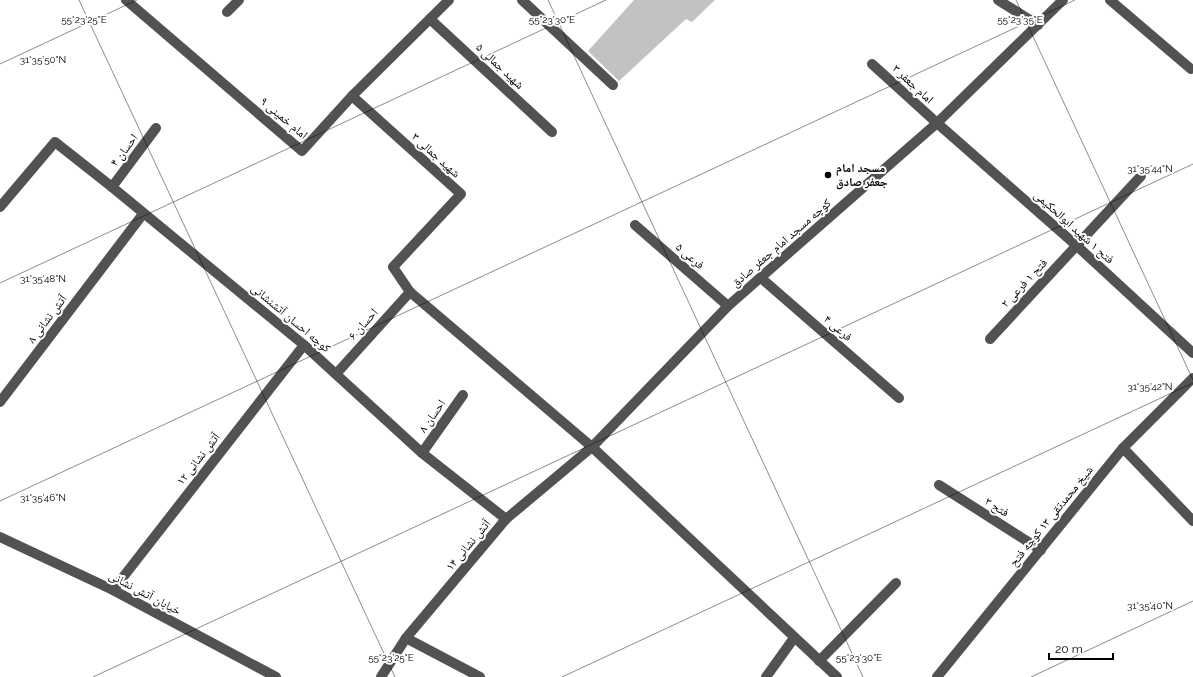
<svg xmlns="http://www.w3.org/2000/svg" width="1193" height="677" viewBox="0 0 1193 677" font-family="Raleway,'Noto Naskh Arabic',sans-serif">
  <style>
    .building { fill: #c2c2c2 }
    .lines { fill: none; stroke-linecap: round; stroke-linejoin: round }
    .minor { stroke: #525252; stroke-width: 10 }
    .ticks { fill: none; stroke: #000; stroke-width: 1; stroke-opacity: 0.45 }
    .poi-dot { fill: #000; stroke: #fff; stroke-width: 1.5 }
    .labels { text-anchor: middle; dominant-baseline: central; stroke-width: 4; stroke-linejoin: round; paint-order: stroke }
    .street-label { font-size: 12px; fill: #000; stroke: #fff }
    .poi-label { font-size: 12px; font-weight: bold; fill: #000; stroke: #fff; text-anchor: start }
    .ticks-label { font-size: 10px; text-anchor: middle; fill: #000; stroke: #fff; stroke-width: 4; stroke-linejoin: round; paint-order: stroke }
  </style>
  <rect width="100%" height="100%" fill="#fff"/>
  <polygon class="building" points="634,0 715,0 692,22 686,19 619,81 588,51"/>
  <g class="lines">
    <g class="minor">
      <polyline points="126,0 302,151 352,96 449,0"/>
      <polyline points="522,0 613,85"/>
      <polyline points="998,0 1038,25"/>
      <polyline points="1110,0 1191,69"/>
      <polyline points="227,12 239,0"/>
      <polyline points="430,19 552,132"/>
      <polyline points="872,64 937,123 1077,246 1193,353"/>
      <polyline points="352,96 461,194 393,267 410,292 592,447 837,677"/>
      <polyline points="112,187 156,128"/>
      <polyline points="0,207 55,142 112,187 304,345 422,453 506,519"/>
      <polyline points="635,225 728,306"/>
      <polyline points="761,278 899,398"/>
      <polyline points="990,339 1141,176"/>
      <polyline points="336,374 410,292"/>
      <polyline points="0,402 143,214"/>
      <polyline points="1123,448 1193,521"/>
      <polyline points="422,453 463,395"/>
      <polyline points="939,485 1041,550"/>
      <polyline points="0,537 113,590 276,677"/>
      <polyline points="113,590 304,345"/>
      <polyline points="406,638 480,677"/>
      <polyline points="819,661 896,583"/>
      <polyline points="381,677 406,638 506,519 592,447 728,306 937,123 1063,0"/>
      <polyline points="766,677 794,638"/>
      <polyline points="937,677 1123,448 1193,378"/>
    </g>
  </g>
  <path class="ticks" d="M79,0L395,677M548,0L863,677M1016,0L1193,380M0,64L137,0M0,283L606,0M0,501L1075,0M93,677L1193,164M562,677L1193,383M1031,677L1193,601"/>
  <circle class="poi-dot" cx="828" cy="175" r="4"/>
  <g class="labels">
    <g class="street-label">
      <text transform="translate(500 66) rotate(43)">شهید جمالی ۵</text>
      <text transform="translate(913 84) rotate(43)">امام جعفر ۳</text>
      <text transform="translate(284 118) rotate(40)">امام خمینی ۹</text>
      <text transform="translate(124 150) rotate(-53)">احسان ۴</text>
      <text transform="translate(436 155) rotate(42)">شهید جمالی ۳</text>
      <text transform="translate(1074 227) rotate(42)">فتح ۱ شهید ابوالحکیمی</text>
      <text transform="translate(781 243) rotate(-41)">کوچه مسجد امام جعفر صادق</text>
      <text transform="translate(690 256) rotate(41)">فرعی ۵</text>
      <text transform="translate(1024 283) rotate(-47)">فتح ۱ فرعی ۲</text>
      <text transform="translate(291 318) rotate(40)">کوچه احسان آتشنشانی</text>
      <text transform="translate(47 319) rotate(-53)">آتش نشانی ۸</text>
      <text transform="translate(363 324) rotate(-48)">احسان ۶</text>
      <text transform="translate(838 328) rotate(41)">فرعی ۴</text>
      <text transform="translate(432 416) rotate(-55)">احسان ۸</text>
      <text transform="translate(198 459) rotate(-52)">آتش نشانی ۱۲</text>
      <text transform="translate(997 507) rotate(32)">فتح ۳</text>
      <text transform="translate(1051 516) rotate(-51)">شیخ محمدتقی ۱۳ کوچه فتح</text>
      <text transform="translate(468 545) rotate(-50)">آتش نشانی ۱۴</text>
      <text transform="translate(145 593) rotate(28)">خیابان آتش نشانی</text>
    </g>
    <g class="poi-label">
      <text x="836" y="168">مسجد امام<tspan x="836" dy="14">جعفر صادق</tspan></text>
    </g>
  </g>
  <g class="ticks-label">
    <text x="84" y="23">55°23'25"E</text>
    <text x="552" y="23">55°23'30"E</text>
    <text x="1020" y="23">55°23'35"E</text>
    <text x="43" y="63">31°35'50"N</text>
    <text x="1150" y="172">31°35'44"N</text>
    <text x="43" y="282">31°35'48"N</text>
    <text x="1150" y="390">31°35'42"N</text>
    <text x="43" y="501">31°35'46"N</text>
    <text x="1150" y="609">31°35'40"N</text>
    <text x="391" y="661">55°23'25"E</text>
    <text x="859" y="661">55°23'30"E</text>
  </g>
  <path d="M1049 653v6h64v-6" fill="none" stroke="#000000" stroke-width="2"/>
  <text x="1055" y="653" font-size="12" fill="#000000" stroke="#ffffff" stroke-width="3" paint-order="stroke">20 m</text>
</svg>
